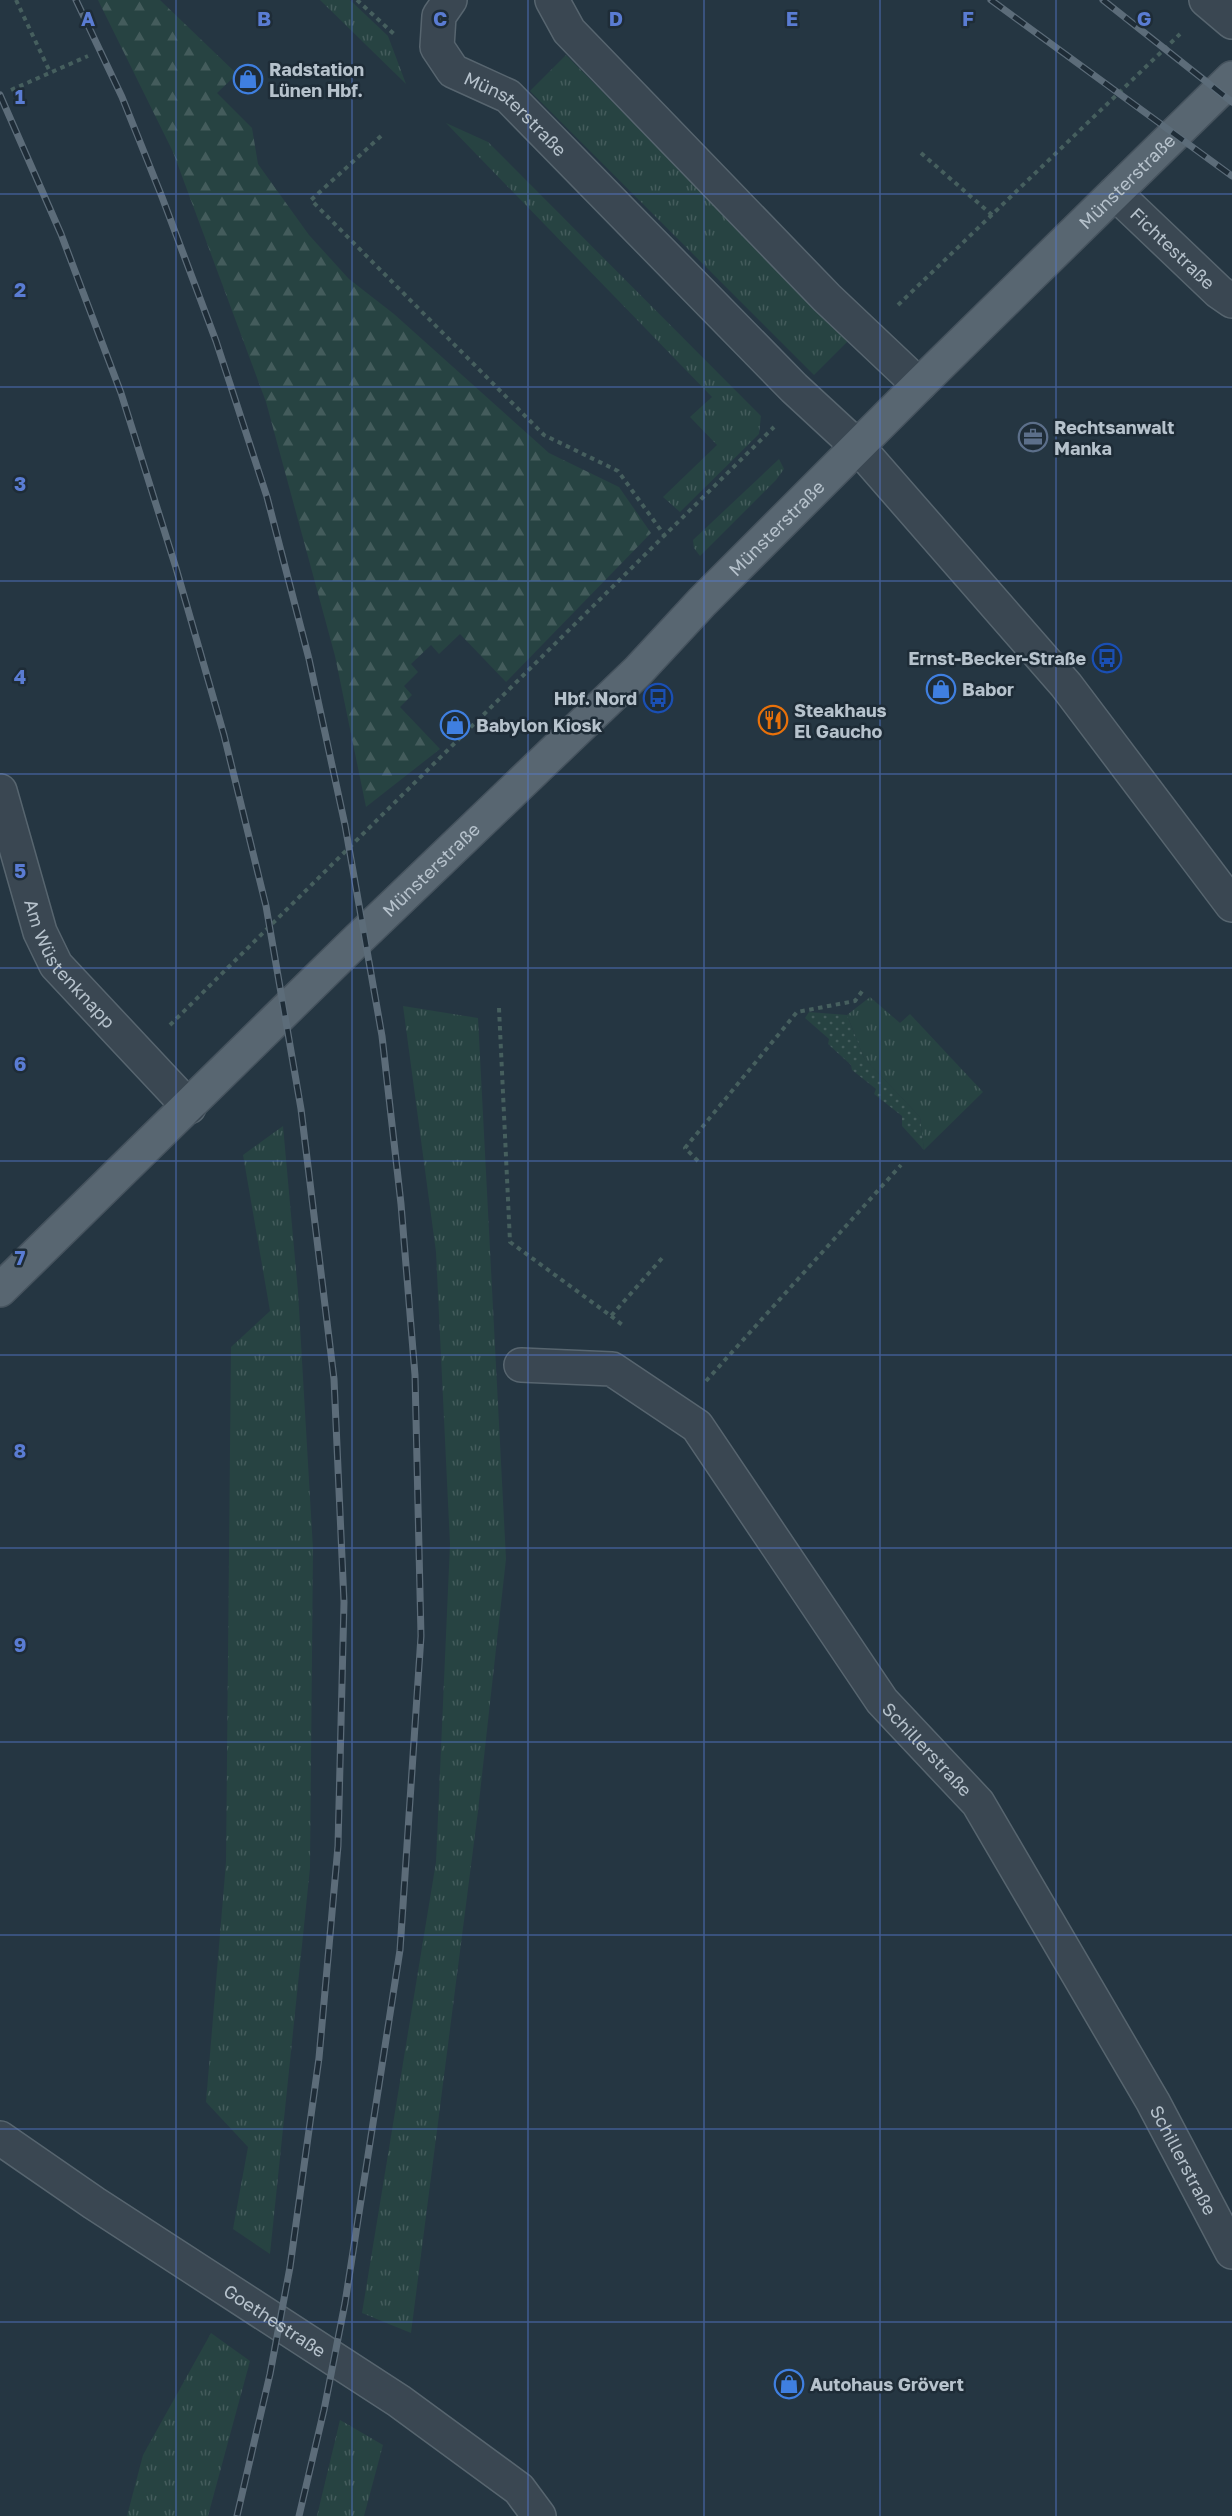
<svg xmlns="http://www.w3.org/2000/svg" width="1232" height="2516" viewBox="0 0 1232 2516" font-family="'Golos Text',sans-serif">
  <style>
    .grass { fill: url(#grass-tufts) }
    .forest { fill: url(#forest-firs) }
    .garden { fill: url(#garden-dots) }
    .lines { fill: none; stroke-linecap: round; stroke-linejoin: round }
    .minor-casing { stroke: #57656f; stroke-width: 36 }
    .major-casing { stroke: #46535e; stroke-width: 36 }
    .path { stroke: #465f5e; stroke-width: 4; stroke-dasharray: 4.5 4.5; stroke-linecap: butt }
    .minor { stroke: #3a4752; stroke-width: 33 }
    .major { stroke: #586671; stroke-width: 33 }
    .rail-casing { stroke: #5c6c79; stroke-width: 7 }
    .rail { stroke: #1e2c37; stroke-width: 4.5; stroke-dasharray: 14; stroke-linecap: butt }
    .grid { fill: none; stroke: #5a7cd3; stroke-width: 1.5; stroke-opacity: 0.55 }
    .labels { text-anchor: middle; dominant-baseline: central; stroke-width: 5; stroke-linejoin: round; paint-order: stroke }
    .poi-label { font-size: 18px; font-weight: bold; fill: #b6c2cc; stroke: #1e2c37; text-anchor: start }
    .street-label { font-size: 18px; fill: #b6c2cc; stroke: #1e2c37 }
    .grid-label { font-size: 20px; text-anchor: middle; font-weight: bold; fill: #5a7cd3; stroke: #1e2c37; stroke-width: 5; stroke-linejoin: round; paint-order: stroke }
  </style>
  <defs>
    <pattern id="grass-tufts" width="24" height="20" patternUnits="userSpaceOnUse" patternTransform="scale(1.5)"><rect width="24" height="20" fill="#274342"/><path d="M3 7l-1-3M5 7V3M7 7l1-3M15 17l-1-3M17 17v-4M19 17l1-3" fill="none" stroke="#445c5c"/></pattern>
    <pattern id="forest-firs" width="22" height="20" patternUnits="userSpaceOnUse" patternTransform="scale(1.5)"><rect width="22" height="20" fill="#274342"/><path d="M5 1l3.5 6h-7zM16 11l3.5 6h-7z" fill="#445c5c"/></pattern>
    <pattern id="garden-dots" width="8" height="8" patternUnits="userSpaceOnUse" patternTransform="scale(1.5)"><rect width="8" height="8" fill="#274342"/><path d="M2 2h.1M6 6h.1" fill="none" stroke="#445c5c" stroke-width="1.8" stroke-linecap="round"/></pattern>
  </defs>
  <rect width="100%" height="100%" fill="#253642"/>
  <g class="grass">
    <polygon points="320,0 350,0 388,36 406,84"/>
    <polygon points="566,55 849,340 814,375 530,91"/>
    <polygon points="446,123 488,142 761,416 759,434 680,512 663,497 717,445 690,417 712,397"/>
    <polygon points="779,459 784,469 776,480 700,556 694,548 693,540"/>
    <polygon points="870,997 900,1023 910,1014 983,1092 924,1150 920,1117 864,1058 847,1015"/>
    <polygon points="403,1006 478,1018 506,1559 478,1811 411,2333 362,2313 436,1862 450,1544 436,1252"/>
    <polygon points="283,1126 298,1292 313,1549 310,1868 270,2254 233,2229 248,2147 206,2102 226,1862 231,1347 270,1311 243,1155"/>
    <polygon points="211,2333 250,2361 208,2516 127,2516 143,2455"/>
    <polygon points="340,2420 383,2445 364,2516 317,2516"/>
  </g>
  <polygon class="forest" points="98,0 160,0 237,74 217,93 252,128 258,164 309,235 349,279 394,314 549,453 619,487 651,533 506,682 460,634 439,654 431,645 411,664 418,672 404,686 412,695 400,707 440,749 366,807 335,656 266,402 173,152"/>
  <polygon class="garden" points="809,1012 847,1015 864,1058 920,1117 924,1150 902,1126 902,1116 874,1094 876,1089 852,1070 851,1065 828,1044 829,1039 805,1018"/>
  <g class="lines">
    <g class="minor-casing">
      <g id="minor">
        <path id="s1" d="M450,0L439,16L437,47L453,71L508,96L794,388L859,448L1066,685L1232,905"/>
        <polyline points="552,0 569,31 827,298 919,385"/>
        <polyline points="1206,0 1232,22"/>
        <path id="s2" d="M1115,193L1219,292L1232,301"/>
        <path id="s3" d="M0,791L40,932L56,965L189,1107"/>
        <path id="s4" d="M521,1365L612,1369L697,1426L882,1701L978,1803L1153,2102L1232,2252"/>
        <path id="s5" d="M0,2138L94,2203L399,2401L519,2489L539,2516"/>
      </g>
    </g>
    <g class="major-casing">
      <g id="major">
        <path id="s6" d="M0,1290L352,945L638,671L702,602L919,385L1232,78"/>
      </g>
    </g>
    <g class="path">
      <polyline points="16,0 50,72"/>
      <polyline points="357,0 394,34"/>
      <polyline points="11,90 88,56"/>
      <polyline points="381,136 311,200 544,435 618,471 665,536"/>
      <polyline points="921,153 992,215"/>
      <polyline points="898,305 1180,34"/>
      <polyline points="499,1008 510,1242 611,1316 663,1257"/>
      <polyline points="170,1025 774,427"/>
      <polyline points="698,1161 685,1148 797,1012 855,1001 863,990"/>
      <polyline points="611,1316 625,1327"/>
      <polyline points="706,1381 901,1165"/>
    </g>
    <use href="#minor" class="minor"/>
    <use href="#major" class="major"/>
    <g class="rail-casing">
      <g id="rail">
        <polyline points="76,0 122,97 162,197 216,341 267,497 309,659 345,825 382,1036 401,1204 415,1375 421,1636 400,1950 345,2303 324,2410 299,2516"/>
        <polyline points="991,0 1232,176"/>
        <polyline points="1103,0 1232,102"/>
        <polyline points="0,95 61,234 121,393 176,568 224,735 266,906 301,1109 334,1379 344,1602 338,1846 319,2058 290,2267 270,2374 237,2516"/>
      </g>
    </g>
    <use href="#rail" class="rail"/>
  </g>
  <path class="grid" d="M176,0V2516M352,0V2516M528,0V2516M704,0V2516M880,0V2516M1056,0V2516M0,194H1232M0,387H1232M0,581H1232M0,774H1232M0,968H1232M0,1161H1232M0,1355H1232M0,1548H1232M0,1742H1232M0,1935H1232M0,2129H1232M0,2322H1232"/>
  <defs>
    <g id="shop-ring" transform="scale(1.5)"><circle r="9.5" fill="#1e2c37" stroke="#3f7fe0" stroke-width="1.5"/><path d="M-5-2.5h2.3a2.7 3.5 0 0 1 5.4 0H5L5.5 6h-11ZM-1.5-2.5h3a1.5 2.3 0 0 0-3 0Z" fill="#3f7fe0"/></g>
    <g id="office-ring" transform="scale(1.5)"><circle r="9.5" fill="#1e2c37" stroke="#5c6f8a" stroke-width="1.5"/><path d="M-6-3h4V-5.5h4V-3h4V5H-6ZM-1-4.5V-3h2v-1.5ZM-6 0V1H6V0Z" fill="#5c6f8a"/></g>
    <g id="bus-ring" transform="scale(1.5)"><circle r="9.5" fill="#1e2c37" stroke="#1a4fb4" stroke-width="1.5"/><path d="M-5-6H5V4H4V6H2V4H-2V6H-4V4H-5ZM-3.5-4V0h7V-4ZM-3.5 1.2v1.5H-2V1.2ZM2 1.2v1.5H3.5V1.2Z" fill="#1a4fb4"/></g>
    <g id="restaurant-ring" transform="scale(1.5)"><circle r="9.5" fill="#1e2c37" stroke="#e8710a" stroke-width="1.5"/><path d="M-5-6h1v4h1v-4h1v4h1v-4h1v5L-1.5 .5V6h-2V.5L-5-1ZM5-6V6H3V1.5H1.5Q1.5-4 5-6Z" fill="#e8710a"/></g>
  </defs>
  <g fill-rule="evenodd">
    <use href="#shop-ring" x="248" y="79"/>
    <use href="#office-ring" x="1033" y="437"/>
    <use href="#bus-ring" x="1107" y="658"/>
    <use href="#shop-ring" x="941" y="689"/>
    <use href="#bus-ring" x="658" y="698"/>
    <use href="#restaurant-ring" x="773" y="720"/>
    <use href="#shop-ring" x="455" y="725"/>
    <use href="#shop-ring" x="789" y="2384"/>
  </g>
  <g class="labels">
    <g class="poi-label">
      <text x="269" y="69">Radstation<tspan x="269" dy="21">Lünen Hbf.</tspan></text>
      <text x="1054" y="427">Rechtsanwalt<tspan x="1054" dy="21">Manka</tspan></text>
      <text x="1086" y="658" text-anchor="end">Ernst-Becker-Straße</text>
      <text x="962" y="689">Babor</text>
      <text x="637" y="698" text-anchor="end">Hbf. Nord</text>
      <text x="794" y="710">Steakhaus<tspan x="794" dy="21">El Gaucho</tspan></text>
      <text x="476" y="725">Babylon Kiosk</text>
      <text x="810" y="2384">Autohaus Grövert</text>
    </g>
    <g class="street-label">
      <text stroke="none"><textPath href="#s1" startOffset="156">Münsterstraße</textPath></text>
      <text stroke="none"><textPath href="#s6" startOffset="1581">Münsterstraße</textPath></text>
      <text stroke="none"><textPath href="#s2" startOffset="80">Fichtestraße</textPath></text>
      <text stroke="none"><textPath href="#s6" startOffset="1088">Münsterstraße</textPath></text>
      <text stroke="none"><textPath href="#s6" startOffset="602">Münsterstraße</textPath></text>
      <text stroke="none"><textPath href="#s3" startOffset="189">Am Wüstenknapp</textPath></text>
      <text stroke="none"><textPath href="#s4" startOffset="591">Schillerstraße</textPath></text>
      <text stroke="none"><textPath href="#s4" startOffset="1077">Schillerstraße</textPath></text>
      <text stroke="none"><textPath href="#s5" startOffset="330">Goethestraße</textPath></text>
    </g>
  </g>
  <g class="grid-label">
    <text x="88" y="26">A</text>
    <text x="264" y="26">B</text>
    <text x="440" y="26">C</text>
    <text x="616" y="26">D</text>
    <text x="792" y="26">E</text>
    <text x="968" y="26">F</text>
    <text x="1144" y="26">G</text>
    <text x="20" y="104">1</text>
    <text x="20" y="297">2</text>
    <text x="20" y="491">3</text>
    <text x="20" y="684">4</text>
    <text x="20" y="878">5</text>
    <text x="20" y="1071">6</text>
    <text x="20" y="1265">7</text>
    <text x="20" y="1458">8</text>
    <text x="20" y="1652">9</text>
  </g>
</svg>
